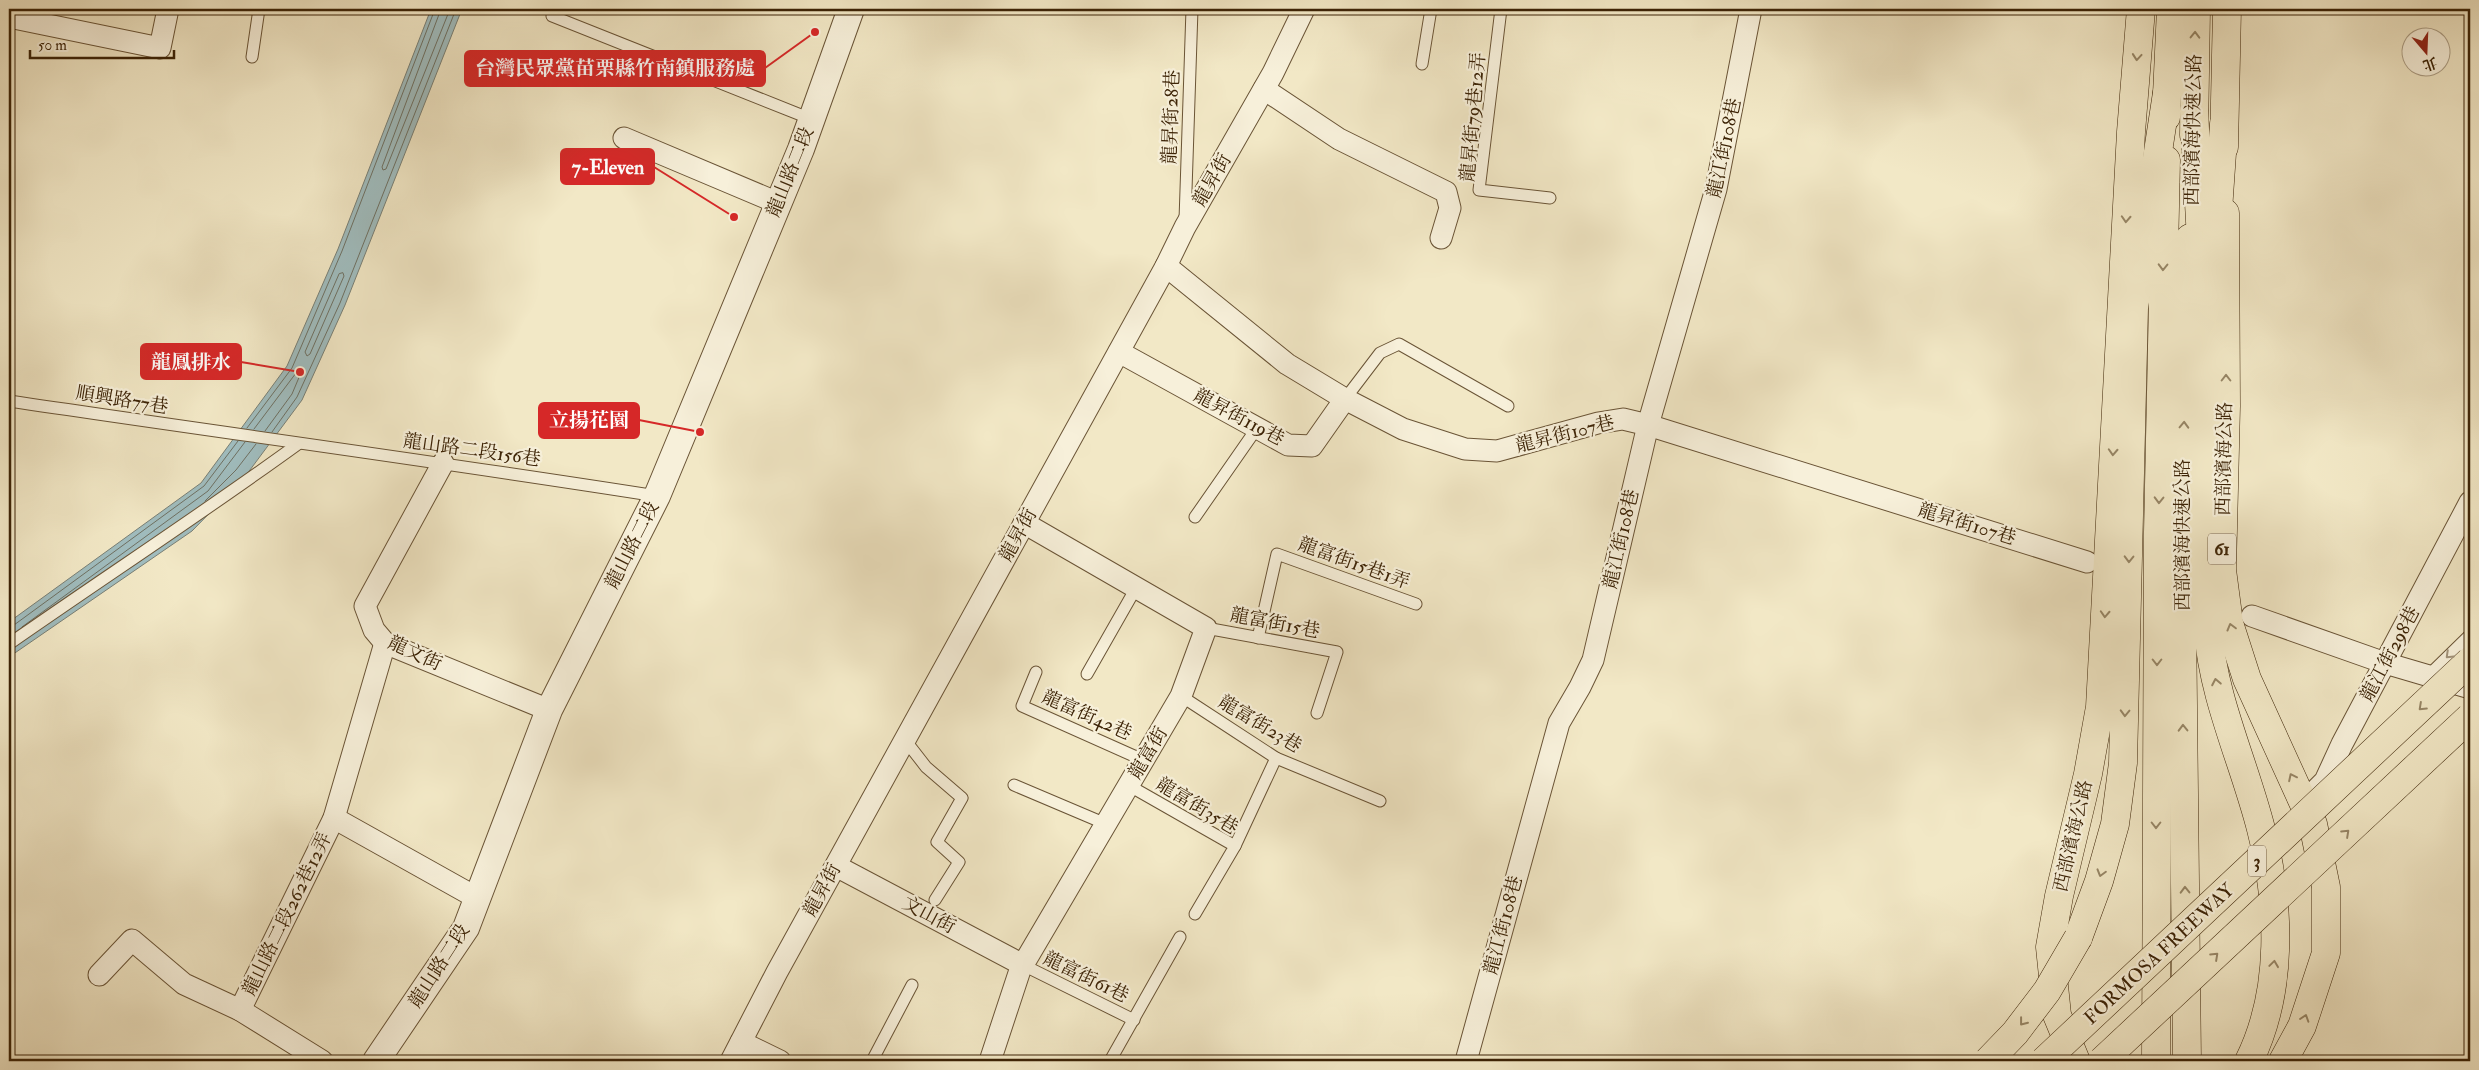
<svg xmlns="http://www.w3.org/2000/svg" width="2479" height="1070" viewBox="0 0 2479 1070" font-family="'IM FELL Double Pica','Noto Serif TC',serif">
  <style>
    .water { fill: #a0bdbf; stroke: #787f75 }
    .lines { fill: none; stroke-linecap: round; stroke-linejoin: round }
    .shore { stroke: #6e7062; stroke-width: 1 }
    .service-casing { stroke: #6a5436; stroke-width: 13 }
    .minor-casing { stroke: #6a5436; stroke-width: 23 }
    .tertiary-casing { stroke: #6a5436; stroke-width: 28 }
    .primary-casing { stroke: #3c2306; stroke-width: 29 }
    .trunk-casing { stroke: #3c2306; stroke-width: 29 }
    .motorway-casing { stroke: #3c2306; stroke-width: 29 }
    .service { stroke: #f7f0da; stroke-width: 11 }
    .minor { stroke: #f7f0da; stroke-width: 21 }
    .tertiary { stroke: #f7f0da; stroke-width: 26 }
    .primary { stroke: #f2e8c6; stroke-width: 28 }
    .trunk { stroke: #f2e8c6; stroke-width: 28 }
    .motorway { stroke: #f2e8c6; stroke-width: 28 }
    .motorway-bridge-casing { stroke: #3c2306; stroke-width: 29; stroke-linecap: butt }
    .motorway-bridge { stroke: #f2e8c6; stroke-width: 28 }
    .oneway { stroke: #978666 }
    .oneway2 { stroke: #a3947b }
    .labels { text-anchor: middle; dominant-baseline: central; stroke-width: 4.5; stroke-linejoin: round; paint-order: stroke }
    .shield { fill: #f7f0da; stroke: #746046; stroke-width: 1 }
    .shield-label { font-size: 18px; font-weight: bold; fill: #3c2306 }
    .street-label { font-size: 19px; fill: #3c2306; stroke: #f7f0da }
    .leader { fill: none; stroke: #d62828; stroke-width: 2 }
    .callout-dot { fill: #d62828; stroke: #f7f0da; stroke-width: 2 }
    .callout { fill: #d62828; stroke: #d62828; stroke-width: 2 }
    .callout-label { font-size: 20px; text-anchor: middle; font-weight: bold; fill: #fff }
  </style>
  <rect width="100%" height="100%" fill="#f2e8c6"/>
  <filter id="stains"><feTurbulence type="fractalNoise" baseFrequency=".004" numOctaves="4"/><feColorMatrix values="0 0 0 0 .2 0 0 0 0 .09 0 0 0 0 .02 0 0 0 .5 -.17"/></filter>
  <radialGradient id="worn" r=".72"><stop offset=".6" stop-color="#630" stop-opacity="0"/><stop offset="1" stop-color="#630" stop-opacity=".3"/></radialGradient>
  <polygon class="water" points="431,9 462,9 345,305 302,400 244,478 192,531 9,657 9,622 201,483 287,366 338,249"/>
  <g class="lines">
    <g class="shore">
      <polyline points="441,9 382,167 383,170 386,169 450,9"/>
      <polygon points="343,273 344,276 310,354 307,356 305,352 339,274"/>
      <polyline points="247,428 292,368 342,251 435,9"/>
      <polyline points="254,429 296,373 299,372 300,375 292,394 265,431"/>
      <polyline points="272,432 297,397 340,303 456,9"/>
      <polyline points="205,501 236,470 256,444"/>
      <polyline points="9,626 14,625 204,486 238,441"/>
      <polyline points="22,627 208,491 245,442"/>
    </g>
    <g class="service-casing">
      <g id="service">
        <polyline points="1501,9 1479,190 1550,198"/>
        <polyline points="552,16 811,119"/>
        <polyline points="252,57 259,9"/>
        <polyline points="1422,64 1431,9"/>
        <polyline points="1185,220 1192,9"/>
        <polyline points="1345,399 1380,353 1399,344 1508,406"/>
        <path d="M9,401C225,433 441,462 657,496"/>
        <polyline points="1195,517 1257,428"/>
        <polyline points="1206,628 1337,652 1317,713"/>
        <polyline points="1258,638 1277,554 1416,604"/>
        <path d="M9,644C105,577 203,513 298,444"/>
        <polyline points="1036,672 1022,706 1143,760"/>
        <polyline points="1087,674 1136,588"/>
        <polyline points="2428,676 2470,635"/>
        <polyline points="1181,696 1276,758 1380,801"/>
        <polyline points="905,740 926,767 962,798 937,842 959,862 935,900"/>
        <polyline points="1014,785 1106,824"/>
        <polyline points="1128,785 1235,846 1195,914"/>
        <polyline points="1235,846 1276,758"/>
        <polyline points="1023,965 1134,1020"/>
        <polyline points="872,1061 912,985"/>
        <polyline points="1110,1061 1180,937"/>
      </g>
    </g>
    <g class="minor-casing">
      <g id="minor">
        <polyline points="9,17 160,48 168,9"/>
        <polyline points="1264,89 1339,139 1446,192 1450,208 1441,238"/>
        <polyline points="624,138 778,203"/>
        <polyline points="1166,266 1287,364 1345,399 1403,429 1465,449 1497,451 1598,423 1623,419 1648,425 2087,562"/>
        <polyline points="1119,352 1288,445 1312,446 1345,399"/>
        <polyline points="443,463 365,606 374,630 385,643 549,710"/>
        <polyline points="2252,616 2385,663 2470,688"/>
        <polyline points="2309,797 2325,781 2342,744 2470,502"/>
        <polyline points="334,818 477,898"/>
        <polyline points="836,866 1023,965"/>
        <polyline points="99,975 132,940 184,984 240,1010 322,1061"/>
        <polyline points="240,1010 334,818 385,643"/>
        <polyline points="741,1042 780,1061"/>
        <polyline points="731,1061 777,972 1166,266 1185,227 1273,73 1304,9"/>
        <polyline points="990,1061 1020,970 1181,696 1206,628 1024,523"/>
        <polyline points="1466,1061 1559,723 1580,687 1593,660 1648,425 1716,189 1751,9"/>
      </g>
    </g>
    <g class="tertiary-casing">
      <polyline id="tertiary" points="376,1061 466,928 549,710 657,496 801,149 851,9"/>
    </g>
    <g class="primary-casing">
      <g id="primary">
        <polyline points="2224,147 2227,9"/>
        <polyline points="2225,213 2226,406 2222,570 2229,623 2247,679 2313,824 2326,887 2326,953 2302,1026 2283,1061"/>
        <polyline points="2076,1061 2057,1015 2050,947 2059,896 2088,774 2100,707 2131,132 2141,9"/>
      </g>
    </g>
    <g class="trunk-casing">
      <g id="trunk">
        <polyline points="2166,117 2171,9"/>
        <polyline points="2194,135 2196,9"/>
        <polyline points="2156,1061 2158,532 2166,160"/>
        <polyline points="2187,1061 2181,528 2190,238"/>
      </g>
    </g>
    <g class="motorway-casing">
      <g id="motorway">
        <path d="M2194,111C2197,166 2200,221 2203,276C2205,304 2208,334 2208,363C2207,451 2201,540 2208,629C2213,699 2244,762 2261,829C2280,904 2284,990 2249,1061"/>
        <polyline points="2216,239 2224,124"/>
        <polyline points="2078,938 2099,881 2115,824 2123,763 2134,308 2167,93"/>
      </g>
    </g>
    <use href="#service" class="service"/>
    <use href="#minor" class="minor"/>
    <use href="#tertiary" class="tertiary"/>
    <use href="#primary" class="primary"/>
    <use href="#trunk" class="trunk"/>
    <use href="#motorway" class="motorway"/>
    <g class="motorway-bridge-casing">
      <g id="motorway-bridge">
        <polyline points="1988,1061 2015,1033 2047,991 2078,938"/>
        <polyline points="2044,1061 2470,661"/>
        <polyline points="2102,1061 2470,717"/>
      </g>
    </g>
    <use href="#motorway-bridge" class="motorway-bridge"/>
  </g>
  <defs><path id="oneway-chevron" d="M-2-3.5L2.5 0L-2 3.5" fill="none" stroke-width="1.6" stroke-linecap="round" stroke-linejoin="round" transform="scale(1.25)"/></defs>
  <g class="oneway">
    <use href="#oneway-chevron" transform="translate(2195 35) rotate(-89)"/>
    <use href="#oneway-chevron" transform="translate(2137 57) rotate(95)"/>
    <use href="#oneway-chevron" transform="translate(2126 219) rotate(93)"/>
    <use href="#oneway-chevron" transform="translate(2163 267) rotate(91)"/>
    <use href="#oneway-chevron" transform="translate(2226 378) rotate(-90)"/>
    <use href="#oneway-chevron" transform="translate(2184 425) rotate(-88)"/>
    <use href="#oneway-chevron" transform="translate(2113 452) rotate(93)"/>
    <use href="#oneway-chevron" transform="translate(2159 500) rotate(91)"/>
    <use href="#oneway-chevron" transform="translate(2129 559) rotate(91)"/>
    <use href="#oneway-chevron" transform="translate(2105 614) rotate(93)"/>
    <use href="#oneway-chevron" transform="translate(2231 627) rotate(-105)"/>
    <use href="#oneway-chevron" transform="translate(2157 662) rotate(90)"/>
    <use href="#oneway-chevron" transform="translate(2216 682) rotate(-101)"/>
    <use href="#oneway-chevron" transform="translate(2422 707) rotate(137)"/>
    <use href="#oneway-chevron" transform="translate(2125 713) rotate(92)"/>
    <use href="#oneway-chevron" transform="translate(2183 728) rotate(-91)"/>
    <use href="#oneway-chevron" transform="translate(2292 777) rotate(-116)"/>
    <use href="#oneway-chevron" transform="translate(2156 825) rotate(90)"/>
    <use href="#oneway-chevron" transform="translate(2346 833) rotate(-43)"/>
    <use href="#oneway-chevron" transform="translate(2101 873) rotate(106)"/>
    <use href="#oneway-chevron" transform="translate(2185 890) rotate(-91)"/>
    <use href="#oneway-chevron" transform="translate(2215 956) rotate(-43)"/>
    <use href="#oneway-chevron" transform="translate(2274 964) rotate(-82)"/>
    <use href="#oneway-chevron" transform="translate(2305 1018) rotate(-72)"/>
    <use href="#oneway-chevron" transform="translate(2023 1022) rotate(128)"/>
  </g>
  <use class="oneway2" href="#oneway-chevron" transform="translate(2449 655) rotate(136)"/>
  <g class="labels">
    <g class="shield">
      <rect x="2208" y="533.5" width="28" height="31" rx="4"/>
      <rect x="2248" y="845.5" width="18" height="31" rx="4"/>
    </g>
    <g class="shield-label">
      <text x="2222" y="549">61</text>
      <text x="2257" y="861">3</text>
    </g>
    <g class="street-label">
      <text transform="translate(1171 117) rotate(-88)">龍昇街28巷</text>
      <text transform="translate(1473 117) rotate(-85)">龍昇街79巷12弄</text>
      <text transform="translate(2193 130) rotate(-89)">西部濱海快速公路</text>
      <text transform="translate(1724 148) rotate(-78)">龍江街108巷</text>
      <text transform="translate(790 172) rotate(-68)">龍山路二段</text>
      <text transform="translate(1212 180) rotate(-60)">龍昇街</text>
      <text transform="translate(122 400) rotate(9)">順興路77巷</text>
      <text transform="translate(1239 417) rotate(28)">龍昇街119巷</text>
      <text transform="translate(1565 434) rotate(-14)">龍昇街107巷</text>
      <text transform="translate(472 450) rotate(8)">龍山路二段156巷</text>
      <text transform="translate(2224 459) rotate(-89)">西部濱海公路</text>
      <text transform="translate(1967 524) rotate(17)">龍昇街107巷</text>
      <text transform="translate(1018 535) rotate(-61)">龍昇街</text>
      <text transform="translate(2183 535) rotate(-90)">西部濱海快速公路</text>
      <text transform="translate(1621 539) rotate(-77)">龍江街108巷</text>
      <text transform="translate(632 545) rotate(-63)">龍山路二段</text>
      <text transform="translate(1354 563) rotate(20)">龍富街15巷1弄</text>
      <text transform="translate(1275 623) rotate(11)">龍富街15巷</text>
      <text transform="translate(415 653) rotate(25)">龍文街</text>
      <text transform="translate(2390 654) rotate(-62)">龍江街298巷</text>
      <text transform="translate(1087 715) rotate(24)">龍富街42巷</text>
      <text transform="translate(1260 724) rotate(31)">龍富街23巷</text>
      <text transform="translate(1148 753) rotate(-59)">龍富街</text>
      <text transform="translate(1197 806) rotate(31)">龍富街35巷</text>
      <text transform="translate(2073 836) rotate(-77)">西部濱海公路</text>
      <text transform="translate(822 890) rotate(-61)">龍昇街</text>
      <text transform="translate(287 914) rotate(-64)">龍山路二段262巷12弄</text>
      <text transform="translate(929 915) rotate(28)">文山街</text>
      <text transform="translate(1503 925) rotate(-75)">龍江街108巷</text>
      <text transform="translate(2159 954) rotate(-43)">FORMOSA FREEWAY</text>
      <text transform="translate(439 966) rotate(-57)">龍山路二段</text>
      <text transform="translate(1086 977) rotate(26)">龍富街61巷</text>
    </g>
  </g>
  <path class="leader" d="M815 32L765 68M734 217L654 167M300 372L241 362M700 432L639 420"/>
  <g class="callout-dot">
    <circle cx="815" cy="32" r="5"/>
    <circle cx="734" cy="217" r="5"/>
    <circle cx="300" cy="372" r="5"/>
    <circle cx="700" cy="432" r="5"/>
  </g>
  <g class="callout">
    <rect x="465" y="51" width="300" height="35" rx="5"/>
    <rect x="561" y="149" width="93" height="35" rx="5"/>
    <rect x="141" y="344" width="100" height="35" rx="5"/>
    <rect x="539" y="403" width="100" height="35" rx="5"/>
  </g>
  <g class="callout-label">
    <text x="615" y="75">台灣民眾黨苗栗縣竹南鎮服務處</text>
    <text x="608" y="174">7-Eleven</text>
    <text x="191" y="369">龍鳳排水</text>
    <text x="589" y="427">立揚花園</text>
  </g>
  <rect width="2479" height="1070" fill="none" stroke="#f2e8c6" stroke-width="30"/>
  <rect x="10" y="10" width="2459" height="1050" fill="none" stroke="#3c2306" stroke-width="2.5"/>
  <rect x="15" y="15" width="2449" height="1040" fill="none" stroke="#3c2306"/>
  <g transform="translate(2426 52) rotate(161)"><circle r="24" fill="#f7f0da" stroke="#ac9e85"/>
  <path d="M0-4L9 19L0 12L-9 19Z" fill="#8f2418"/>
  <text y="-8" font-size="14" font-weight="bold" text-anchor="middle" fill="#3c2306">北</text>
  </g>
  <path d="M30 50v8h144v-8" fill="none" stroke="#3c2306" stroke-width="2.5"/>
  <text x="38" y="50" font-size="15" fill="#3c2306" stroke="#f7f0da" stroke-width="4" paint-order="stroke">50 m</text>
  <rect width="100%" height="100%" filter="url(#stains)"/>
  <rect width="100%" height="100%" fill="url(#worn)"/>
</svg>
